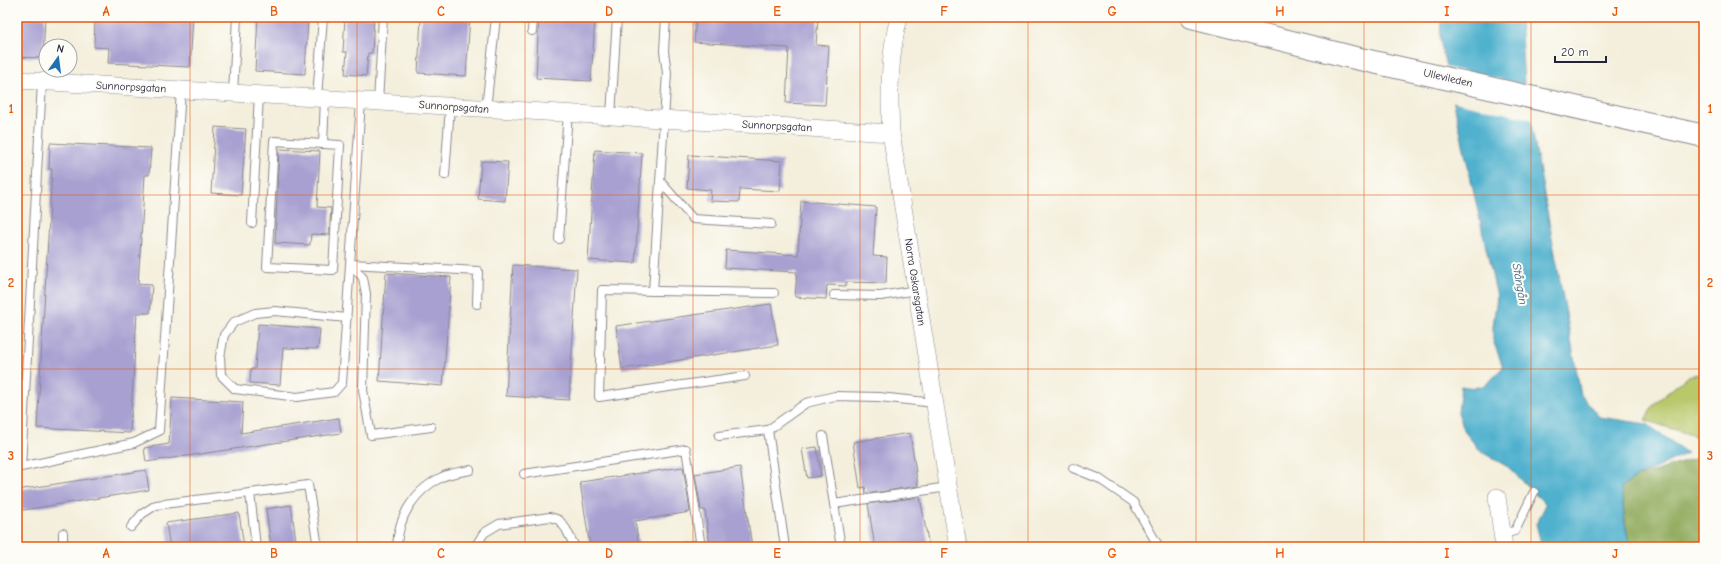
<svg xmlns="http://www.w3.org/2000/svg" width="1721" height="564" viewBox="0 0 1721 564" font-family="'Comic Neue',sans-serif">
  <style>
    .green { fill: #b8c86b; stroke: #6d7553 }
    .forest { fill: #92ac5f; stroke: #5a674d }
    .water { fill: #4fb1ce; stroke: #386a84 }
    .pier { fill: #f4efdc }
    .building { fill: #a7a0d1 }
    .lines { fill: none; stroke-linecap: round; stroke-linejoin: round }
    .service-casing { stroke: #8b888c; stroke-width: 10 }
    .minor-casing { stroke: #8b888c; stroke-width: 18 }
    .secondary-casing { stroke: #8b888c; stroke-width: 24 }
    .service { stroke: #fff; stroke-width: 8 }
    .minor { stroke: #fff; stroke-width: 17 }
    .secondary { stroke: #fff; stroke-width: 22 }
    .grid { fill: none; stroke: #e8590c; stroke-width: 1; stroke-opacity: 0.55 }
    .labels { text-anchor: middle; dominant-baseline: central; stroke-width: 4; stroke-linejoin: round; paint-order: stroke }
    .street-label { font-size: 11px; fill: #22223b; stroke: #fdfcf7 }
    .water-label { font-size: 12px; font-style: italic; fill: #345b76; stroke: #fdfcf7 }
    .neatline { fill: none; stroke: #e8590c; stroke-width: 1.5 }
    .grid-label { font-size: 13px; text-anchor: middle; font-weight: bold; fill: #e8590c }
  </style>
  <rect width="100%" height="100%" fill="#fdfcf7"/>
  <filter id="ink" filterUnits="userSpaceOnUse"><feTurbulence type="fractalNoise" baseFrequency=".025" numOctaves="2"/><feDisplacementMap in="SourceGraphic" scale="8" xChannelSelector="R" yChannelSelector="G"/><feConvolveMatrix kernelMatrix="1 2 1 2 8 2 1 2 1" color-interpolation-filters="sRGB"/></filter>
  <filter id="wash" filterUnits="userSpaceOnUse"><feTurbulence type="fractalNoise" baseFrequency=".012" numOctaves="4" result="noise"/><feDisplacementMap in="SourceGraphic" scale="16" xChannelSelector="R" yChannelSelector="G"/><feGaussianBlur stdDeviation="0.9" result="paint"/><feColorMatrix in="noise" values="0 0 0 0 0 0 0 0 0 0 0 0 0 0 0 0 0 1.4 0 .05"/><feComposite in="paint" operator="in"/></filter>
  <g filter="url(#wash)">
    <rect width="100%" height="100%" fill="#f4efdc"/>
    <polygon class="green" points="1704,373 1704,439 1645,420 1655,403 1688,376"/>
    <polygon class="forest" points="1704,456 1704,547 1630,547 1625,522 1621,487 1637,477"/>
    <path class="water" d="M1441,17H1520L1524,86L1581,395L1599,417L1647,424L1687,453L1637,477L1621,487L1625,522L1630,547H1542L1536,524L1545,507V504L1508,467L1480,451L1465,432L1458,412L1461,386C1485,391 1488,383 1503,367L1493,340V327L1497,297L1440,40Z"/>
    <polygon class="pier" points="1444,67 1526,85 1533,120 1451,101"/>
    <g id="blocks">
      <g class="building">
        <polygon points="17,17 45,17 43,58 17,57"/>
        <polygon points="95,17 193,17 190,67 108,63 109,48 94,47"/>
        <polygon points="258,17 308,17 305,74 255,71"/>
        <polygon points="345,17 374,17 372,53 368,53 366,76 345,74 347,52 343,52"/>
        <polygon points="421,17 470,17 466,76 418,73"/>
        <polygon points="539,17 595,17 591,81 536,78"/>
        <polygon points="696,17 818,17 816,45 829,46 825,105 786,103 789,48 694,42"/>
        <polygon points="215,127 246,129 241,195 211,193"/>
        <polygon points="50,143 151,148 149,175 145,175 138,284 152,285 150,313 137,313 130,433 37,428 52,169 49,169"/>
        <polygon points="279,149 320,151 317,207 331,208 329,235 311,234 310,245 275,243"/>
        <polygon points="595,150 642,153 635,263 588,260"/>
        <polygon points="689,155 782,161 780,191 740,189 739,202 710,201 711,190 687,188"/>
        <polygon points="481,161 508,162 505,201 478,199"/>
        <polygon points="801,201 876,207 873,256 887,257 886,283 846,282 846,286 827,285 826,299 795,297 797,272 725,268 726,250 798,255"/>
        <polygon points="513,265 577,269 569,400 506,396"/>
        <polygon points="386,273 451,277 443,386 379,381"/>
        <polygon points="771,304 778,345 622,369 616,326"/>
        <polygon points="258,324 320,329 318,349 283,348 280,385 250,383 251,369 255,369"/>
        <polygon points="172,398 243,402 241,433 339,418 341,433 146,462 144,448 169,444"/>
        <polygon points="910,433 918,486 866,494 865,487 860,488 853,442"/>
        <polygon points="817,447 821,476 807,478 802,449"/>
        <polygon points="683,467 690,512 635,521 639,547 590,547 580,482"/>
        <polygon points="740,467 752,547 710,547 705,510 701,510 695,474"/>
        <polygon points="146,470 149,490 17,511 17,490"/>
        <polygon points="920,497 929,547 875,547 868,504"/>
        <polygon points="291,505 297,547 271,547 266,509"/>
        <polygon points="239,513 244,547 170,547 166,523"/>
      </g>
    </g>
  </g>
  <g filter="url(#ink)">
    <use href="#blocks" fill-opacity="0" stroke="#8b888c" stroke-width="1"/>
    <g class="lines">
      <g class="service-casing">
        <g id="service">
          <polyline points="532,31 533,17"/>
          <polyline points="42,82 21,467 134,443 159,431 181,90"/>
          <polyline points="233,93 237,17"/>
          <polyline points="317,98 323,17"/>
          <polyline points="378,102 383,17"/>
          <polyline points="486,109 496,17"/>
          <polyline points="611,116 617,17"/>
          <polygon points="274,141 340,145 333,270 267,267"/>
          <polyline points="323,144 325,99"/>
          <polyline points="445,175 450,106"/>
          <polyline points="660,181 693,219 771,224"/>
          <polyline points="252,223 259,95"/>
          <polyline points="559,239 568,113"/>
          <polyline points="351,264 363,278 366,294 363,390 371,435 431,427"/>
          <polyline points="351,264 478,271 477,304"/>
          <polyline points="653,291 667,73 664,51 666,17"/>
          <polyline points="834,295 881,296 916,290"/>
          <polyline points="347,318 275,311 255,313 234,322 224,335 220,357 221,375 235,389 297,397 334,392 342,383 361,101"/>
          <polyline points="745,376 599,397 602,290 774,293"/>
          <polyline points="768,430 785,547"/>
          <polyline points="719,436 768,430 806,403 835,396 879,397 935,403"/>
          <polyline points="823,436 841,547"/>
          <polyline points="1073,468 1098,478 1133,502 1159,547"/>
          <polyline points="524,474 686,449 701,547"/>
          <polyline points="834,504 948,487"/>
          <polyline points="131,527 142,514 156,505 250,493"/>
          <polyline points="63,533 63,547"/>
          <polyline points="1502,534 1515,531 1534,492"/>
          <polyline points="256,547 250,493 308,485 318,547"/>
          <path d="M397,547C398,517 414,490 442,477C450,473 461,472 470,470"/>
          <polyline points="475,547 484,533 499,524 550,517 559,520 566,529 575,547"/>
          <polyline points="683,547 701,544"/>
        </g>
      </g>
      <g class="minor-casing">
        <g id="minor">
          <path d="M899,17C889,55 889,94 891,133L958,547"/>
          <polyline points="17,80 891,133"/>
          <polyline points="1497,497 1504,547"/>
        </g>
      </g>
      <g class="secondary-casing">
        <polyline id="secondary" points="1192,17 1351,57 1704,136"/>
      </g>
      <use href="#service" class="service"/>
      <use href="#minor" class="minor"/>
      <use href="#secondary" class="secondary"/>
    </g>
  </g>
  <path class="grid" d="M190,17V547M357,17V547M525,17V547M693,17V547M860,17V547M1028,17V547M1196,17V547M1364,17V547M1531,17V547M17,195H1704M17,369H1704"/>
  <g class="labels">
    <g class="street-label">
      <text transform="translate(1448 78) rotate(13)">Ullevileden</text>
      <text transform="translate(131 87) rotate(3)">Sunnorpsgatan</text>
      <text transform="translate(454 107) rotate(4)">Sunnorpsgatan</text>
      <text transform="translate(777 126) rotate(3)">Sunnorpsgatan</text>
      <text transform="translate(915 282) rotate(81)">Norra Oskarsgatan</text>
    </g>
    <g class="water-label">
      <text transform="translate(1520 284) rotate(80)">Stångån</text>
    </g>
  </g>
  <rect width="1721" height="564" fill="none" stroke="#fdfcf7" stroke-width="44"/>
  <g transform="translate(58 58) rotate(14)"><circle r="19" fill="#fdfcf7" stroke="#a5a5ac"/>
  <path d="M0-3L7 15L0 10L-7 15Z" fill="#1f6fb2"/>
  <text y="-6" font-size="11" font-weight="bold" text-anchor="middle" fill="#22223b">N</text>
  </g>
  <path d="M1555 56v6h51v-6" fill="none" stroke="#22223b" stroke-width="2"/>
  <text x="1561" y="56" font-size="12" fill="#22223b" stroke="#fdfcf7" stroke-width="3" paint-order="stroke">20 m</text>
  <rect x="22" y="22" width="1677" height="520" class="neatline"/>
  <g class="grid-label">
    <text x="106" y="16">A</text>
    <text x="274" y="16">B</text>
    <text x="441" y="16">C</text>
    <text x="609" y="16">D</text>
    <text x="777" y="16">E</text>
    <text x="944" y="16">F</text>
    <text x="1112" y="16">G</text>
    <text x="1280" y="16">H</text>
    <text x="1447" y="16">I</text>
    <text x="1615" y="16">J</text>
    <text x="11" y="113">1</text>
    <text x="1710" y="113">1</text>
    <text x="11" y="287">2</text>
    <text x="1710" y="287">2</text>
    <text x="11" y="460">3</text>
    <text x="1710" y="460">3</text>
    <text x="106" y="558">A</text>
    <text x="274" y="558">B</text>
    <text x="441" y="558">C</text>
    <text x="609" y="558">D</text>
    <text x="777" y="558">E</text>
    <text x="944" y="558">F</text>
    <text x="1112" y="558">G</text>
    <text x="1280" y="558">H</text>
    <text x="1447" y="558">I</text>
    <text x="1615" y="558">J</text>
  </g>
</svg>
